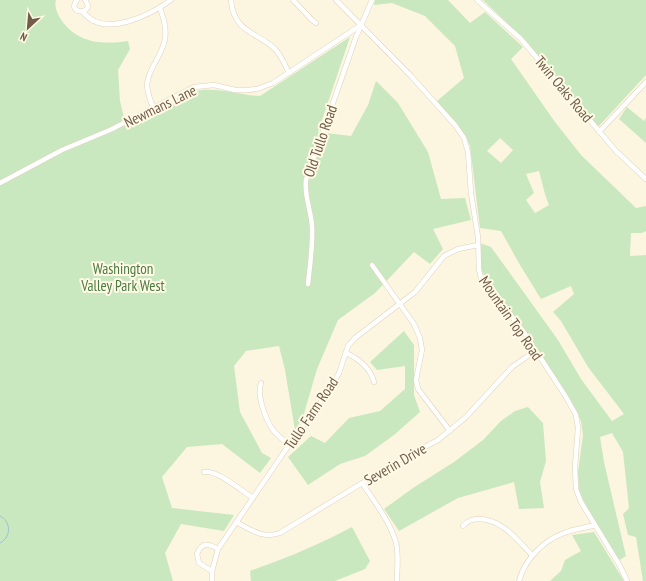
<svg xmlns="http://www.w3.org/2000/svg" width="646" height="581" viewBox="0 0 646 581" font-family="'PT Sans Narrow',sans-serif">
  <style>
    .green { fill: #cae8bf; fill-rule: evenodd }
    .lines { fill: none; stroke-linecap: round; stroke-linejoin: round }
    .stream { stroke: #9cc4d6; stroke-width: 1 }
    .minor-casing { stroke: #dfd2bc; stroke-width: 5.5 }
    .minor { stroke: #fff; stroke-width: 4.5 }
    .labels { text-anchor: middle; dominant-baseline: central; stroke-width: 4; stroke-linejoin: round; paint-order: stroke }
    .street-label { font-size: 15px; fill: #725d48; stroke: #fff9e6 }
    .park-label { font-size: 15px; fill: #4b7d43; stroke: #fff9e6 }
  </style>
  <rect width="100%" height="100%" fill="#fcf5e0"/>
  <g class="green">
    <path d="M0,0H56C54,7 57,12 60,18C76,43 101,45 128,41L130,49L118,70L120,101L125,122L124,125L159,108L160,110L173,104V101C182,97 192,91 202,90C221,88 241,95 260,96L350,37L318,132L351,136L368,105L376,81L398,103L428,152L441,199L465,198L471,220L433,229L443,249L430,264L414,252L375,293L338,320L317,369L303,417L295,430L285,370L279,346L246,351L234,366L240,412L262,453L271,458L260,473L222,444L187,447L162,477L172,508L234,515L224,531L181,524L165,553L173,581H0Z"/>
    <path d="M375,0H448L470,23L485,12L523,47L511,59L555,122L581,155L636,208L646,206V231L642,233H631L630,256L646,255V581H643L636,537L628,535L623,514L629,508L623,452L612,433L600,437L604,462L626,556L618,561L579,493L578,472L583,435L581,421L574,407L541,354L507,307L487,282L480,267V243L491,247L558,340L581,379L612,421L624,414L588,367L561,321L553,312L574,294L571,286L541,299L520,265L501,231L480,228L470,146L465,135L437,101L464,78L455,46L425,16L392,3L374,5ZM500,138L513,150L501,163L487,151ZM539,171L545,194L549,205L535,213L526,200L534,193L526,174Z"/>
    <polygon points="483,0 646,0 646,75 598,127 527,42"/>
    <polygon points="627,107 644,121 646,118 646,143 619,119"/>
    <polygon points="404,331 414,345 414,395 420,412 394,435 365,456 340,464 308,485 288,457 311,436 325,443 349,418 380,411 405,389 405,366 377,370 370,362"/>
    <polygon points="528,407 543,423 546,461 540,482 544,508 519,509 514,482 458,498 399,531 384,509 413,488 454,462 483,440 501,421 515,411"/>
    <path d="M352,527L370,561L365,569L335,581H251L250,571C287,558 318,545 352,527Z"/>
    <polygon points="594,532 624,581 550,581 561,571 565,560 581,551 572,535"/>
  </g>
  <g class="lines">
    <path class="stream" d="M0,516C11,521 12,537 0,543"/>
    <g class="minor-casing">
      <g id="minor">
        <path d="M77,0C65,15 97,15 85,0"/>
        <path d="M231,0C234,33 256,31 275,49C281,55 285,65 289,73"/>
        <polyline points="293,0 312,20 316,23"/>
        <polyline points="336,0 411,76 455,125 464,138 468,152 471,193 478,237 479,270 481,278 523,331 566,397 576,415 578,428 575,467 576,489 581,502 620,566 627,581"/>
        <polyline points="477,0 520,38 616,151 646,179"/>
        <path d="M83,12C104,39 150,15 171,0"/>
        <path d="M153,108C151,101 147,93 147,84C148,76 152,68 156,61C168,40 168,30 160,8"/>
        <polyline points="599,132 646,82"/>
        <polyline points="0,183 62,150 110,130 194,87 214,85 235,90 248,90 257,89 273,83 361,25"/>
        <polyline points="372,265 414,324 420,338 422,350 416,380 418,389 450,431"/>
        <path d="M308,284C310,265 313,245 312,226C311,210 304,196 306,180L356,37L372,0"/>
        <path d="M346,353C359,359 370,367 374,382"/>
        <path d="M261,383C256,395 266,420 273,430C278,436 283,440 289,445"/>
        <path d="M204,472C216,469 242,491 253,498"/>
        <path d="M362,483C374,501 391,523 396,543C399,555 397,569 397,581"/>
        <path d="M236,522C251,530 263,539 280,533L400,460L438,440L466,417L512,367L535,351"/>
        <path d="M463,526C468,520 473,519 480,519C503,520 517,540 532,555"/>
        <path d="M212,571L199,563L197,554C202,542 208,543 218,549"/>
        <polyline points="212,581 212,571 218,549 289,445 331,387 339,373 348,346 355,338 415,292 444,256 458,249 478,245"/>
        <path d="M519,581C525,559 543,541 564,533C574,529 585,528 595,525"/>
      </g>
    </g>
    <use href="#minor" class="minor"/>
  </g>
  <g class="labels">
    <g class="street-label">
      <text transform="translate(564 89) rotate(50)">Twin Oaks Road</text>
      <text transform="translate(160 106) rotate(-26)">Newmans Lane</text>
      <text transform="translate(320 141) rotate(-71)">Old Tullo Road</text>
      <text transform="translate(511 318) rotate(55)">Mountain Top Road</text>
      <text transform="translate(311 413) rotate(-56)">Tullo Farm Road</text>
      <text transform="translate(395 464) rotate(-30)">Severin Drive</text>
    </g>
    <g class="park-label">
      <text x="123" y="268">Washington<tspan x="123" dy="17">Valley Park West</tspan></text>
    </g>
  </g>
  <g transform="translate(28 28) rotate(206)" stroke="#fff9e6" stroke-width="3" paint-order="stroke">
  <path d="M0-3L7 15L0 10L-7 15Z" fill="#725d48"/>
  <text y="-6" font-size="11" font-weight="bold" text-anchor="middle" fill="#725d48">N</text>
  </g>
</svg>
